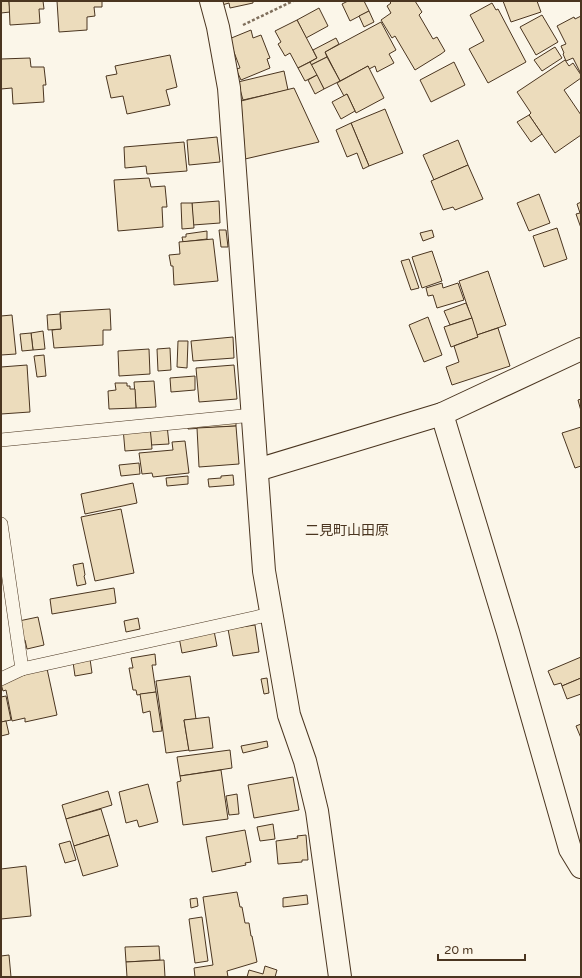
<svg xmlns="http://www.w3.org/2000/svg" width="582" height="978" viewBox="0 0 582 978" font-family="'Varela Round','Noto Sans JP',sans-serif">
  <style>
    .building { fill: #ecdcbc; stroke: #4a3520 }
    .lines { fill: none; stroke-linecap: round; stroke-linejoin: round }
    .service-casing { stroke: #4a3520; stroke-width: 14 }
    .minor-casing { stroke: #4a3520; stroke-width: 24 }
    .path { stroke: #7f6f5c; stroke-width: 2.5; stroke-dasharray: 3 2; stroke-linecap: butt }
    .service { stroke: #fbf6e9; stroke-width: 13 }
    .minor { stroke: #fbf6e9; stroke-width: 22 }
    .labels { text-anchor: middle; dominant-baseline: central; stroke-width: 3; stroke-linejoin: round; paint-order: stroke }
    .quarter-label { font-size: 14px; fill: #4a3520; stroke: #fbf6e9 }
  </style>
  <rect width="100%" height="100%" fill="#fbf6e9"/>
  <g class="building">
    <polygon points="1,1 9,1 10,12 1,13"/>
    <polygon points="9,1 43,1 44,9 39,9 40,23 10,25"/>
    <polygon points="57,1 102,1 102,7 94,7 95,16 87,17 87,30 59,32"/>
    <polygon points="221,1 253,1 253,3 230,8 229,3 222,5"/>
    <polygon points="348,1 364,1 369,11 350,21 342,4"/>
    <polygon points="389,1 415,1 422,12 419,15 433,39 437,37 445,51 441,54 415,70 395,36 392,38 381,20 391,13 387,6 391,3"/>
    <polygon points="503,1 537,1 541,12 511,22"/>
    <polygon points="492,3 496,10 498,9 526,62 488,83 469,49 484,41 470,15"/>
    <polygon points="319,8 328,26 306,38 297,20"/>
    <polygon points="369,11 374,22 364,27 359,16"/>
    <polygon points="542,15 558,42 536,55 520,27"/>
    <polygon points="581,16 581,74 573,58 566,61 563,54 564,53 561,46 566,44 557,26 574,17 575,19"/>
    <polygon points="297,20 317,58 298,68 290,53 285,56 278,44 281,42 275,31"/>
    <polygon points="381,22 396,50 389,54 394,63 377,72 375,66 369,69 368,66 340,81 325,52"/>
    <polygon points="251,30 253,38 261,35 270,58 267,59 270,68 241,80 236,69 240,68 229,39"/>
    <polygon points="336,38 339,44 325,52 327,57 311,65 310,62 317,58 313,50"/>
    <polygon points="555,47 562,58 542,71 534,60"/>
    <polygon points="170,55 177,87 166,90 170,105 127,114 123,96 111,98 106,76 117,74 115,66"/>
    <polygon points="327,57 340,81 324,89 311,65"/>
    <polygon points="30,58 31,67 44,67 46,85 43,85 44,102 13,104 12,88 1,89 1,59"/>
    <polygon points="565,60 569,66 573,63 581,75 581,78 564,90 581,115 581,135 555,153 529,115 531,113 517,92"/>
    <polygon points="310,62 317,75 305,81 298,68"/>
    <polygon points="454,62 465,85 431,102 420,80"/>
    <polygon points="368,66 384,98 356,113 347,94 344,96 337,83"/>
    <polygon points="284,71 288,90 243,100 238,82"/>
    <polygon points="317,75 324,89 315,94 308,80"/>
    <polygon points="294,88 319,142 245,159 241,101"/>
    <polygon points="347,94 355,111 341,119 332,102"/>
    <polygon points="385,109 403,153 369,166 351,123"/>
    <polygon points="529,115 542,134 531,142 517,122"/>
    <polygon points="351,123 369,166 363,169 357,153 347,157 336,130"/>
    <polygon points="217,137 220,162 189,165 187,140"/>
    <polygon points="458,140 468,165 434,180 423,155"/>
    <polygon points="184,142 187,171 147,174 146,166 125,168 124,147"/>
    <polygon points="468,165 483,199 455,210 453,207 443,210 431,181"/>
    <polygon points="149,178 151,187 165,186 167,207 162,207 163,227 118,231 114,180"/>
    <polygon points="539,194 550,223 529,231 517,203"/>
    <polygon points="219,201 220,223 193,225 192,203"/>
    <polygon points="581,202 581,228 576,214 580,213 577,204"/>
    <polygon points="181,203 192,203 194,228 182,229"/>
    <polygon points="557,228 567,259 544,267 533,236"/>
    <polygon points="219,230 226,230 228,247 221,247"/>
    <polygon points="432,230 434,237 423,241 420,233"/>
    <polygon points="207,231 207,239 183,242 182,237 186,237 186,234"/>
    <polygon points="213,239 218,281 174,285 173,266 171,266 169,255 180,254 179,242"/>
    <polygon points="432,251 442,281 422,288 412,257"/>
    <polygon points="409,259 419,288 411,290 401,261"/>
    <polygon points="488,271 506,325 477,335 459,281"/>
    <polygon points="442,283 443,288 458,283 464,300 437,308 433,295 428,296 426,288"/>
    <polygon points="466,303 472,318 450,325 444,311"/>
    <polygon points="110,309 111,330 103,330 103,345 54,348 52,330 61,329 60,312"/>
    <polygon points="60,314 61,329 48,330 47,315"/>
    <polygon points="12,315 16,354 1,355 1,316"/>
    <polygon points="428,317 442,355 424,362 409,325"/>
    <polygon points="472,318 478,337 451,347 444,327"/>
    <polygon points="498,328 510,366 452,385 446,367 459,362 454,346 478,337 477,335"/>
    <polygon points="43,331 45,349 33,350 31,333"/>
    <polygon points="31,333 33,350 22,351 20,334"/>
    <polygon points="233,337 234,358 193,361 191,341"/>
    <polygon points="178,341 188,341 187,368 177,367"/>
    <polygon points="170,348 171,370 158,371 157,349"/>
    <polygon points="149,349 150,374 119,376 118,351"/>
    <polygon points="44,355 46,376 37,377 34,356"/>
    <polygon points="27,365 30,412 1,414 1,367"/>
    <polygon points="234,365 237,399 199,402 196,368"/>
    <polygon points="195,376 195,390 171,392 170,378"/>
    <polygon points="154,381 156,407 136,408 134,382"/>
    <polygon points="115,383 127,383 127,386 130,386 130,389 135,389 136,408 109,409 108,391 116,390"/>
    <polygon points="581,399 581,411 578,400"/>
    <polygon points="236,417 236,426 188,429 187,420"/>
    <polygon points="167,425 169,444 151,445 150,426"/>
    <polygon points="150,426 152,449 125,451 123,428"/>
    <polygon points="236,426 239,464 199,467 197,428"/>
    <polygon points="581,427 581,466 575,468 562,433"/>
    <polygon points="185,441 189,473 153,477 152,473 142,474 139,453 173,450 172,442"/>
    <polygon points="139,463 140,474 121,476 119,465"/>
    <polygon points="233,475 234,485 209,487 208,479 221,478 221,476"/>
    <polygon points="188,476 188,484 167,486 166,478"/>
    <polygon points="133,483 137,503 85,514 81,494"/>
    <polygon points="121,509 134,573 95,581 81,517"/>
    <polygon points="83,563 85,575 84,576 86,584 77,586 73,565"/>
    <polygon points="114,588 116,603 52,614 50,599"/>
    <polygon points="38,617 44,645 27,649 25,640 19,641 14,622"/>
    <polygon points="138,618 140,629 126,632 124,621"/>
    <polygon points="255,625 259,652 233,656 228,629"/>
    <polygon points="214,631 217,646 182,653 179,637"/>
    <polygon points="155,654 156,665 152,665 156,692 137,695 136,690 133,690 129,668 133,668 131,658"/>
    <polygon points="581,657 581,678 562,686 561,683 554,685 548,671"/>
    <polygon points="90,659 92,673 75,676 73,662"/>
    <polygon points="46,664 57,715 25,722 25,718 12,721 6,690 3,691 1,684"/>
    <polygon points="190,676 196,719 184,720 189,750 166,753 156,681"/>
    <polygon points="267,678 269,693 264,694 261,679"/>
    <polygon points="581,678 581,694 567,699 562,686"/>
    <polygon points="156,692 162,731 153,732 150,711 143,713 140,694"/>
    <polygon points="6,696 11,720 1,722 1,697"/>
    <polygon points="209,717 213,748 189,751 184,720"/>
    <polygon points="6,721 9,734 1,736 1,722"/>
    <polygon points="581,724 581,738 576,726"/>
    <polygon points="267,741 268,747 243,753 241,746"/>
    <polygon points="230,750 232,768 180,776 177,757"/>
    <polygon points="221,770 228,819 183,825 177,782 181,781 180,776"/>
    <polygon points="293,777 299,810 254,818 248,785"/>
    <polygon points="148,784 158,822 139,827 137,820 126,823 119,792"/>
    <polygon points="108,791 112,805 66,819 62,805"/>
    <polygon points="237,794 239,814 229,815 226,796"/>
    <polygon points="101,809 109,835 74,846 66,819"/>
    <polygon points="273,824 275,839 260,841 257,827"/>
    <polygon points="245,830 251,862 245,863 246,865 212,872 206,837"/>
    <polygon points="109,835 118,866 83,876 74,846"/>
    <polygon points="306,835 308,860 302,860 302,862 278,864 276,841 298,838 297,836"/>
    <polygon points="70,841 76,860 65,863 59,844"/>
    <polygon points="26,866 31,916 1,919 1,869"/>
    <polygon points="237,892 240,907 242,907 245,923 249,923 251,936 252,936 257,962 227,971 228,977 195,977 194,968 213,965 203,897"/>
    <polygon points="307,895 308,904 283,907 283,898"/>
    <polygon points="197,898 198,906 191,908 190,899"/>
    <polygon points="202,917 208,961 195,963 189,919"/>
    <polygon points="159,946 160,960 126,962 125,947"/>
    <polygon points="9,955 11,977 1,977 1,956"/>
    <polygon points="164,960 165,977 127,977 126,962"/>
    <polygon points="265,966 277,970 275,977 247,977 249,970 263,974"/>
  </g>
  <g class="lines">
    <g class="service-casing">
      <g id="service">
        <polyline points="1,440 253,415"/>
        <polyline points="1,524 22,669"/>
        <polyline points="1,679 22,669 271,614"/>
      </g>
    </g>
    <g class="minor-casing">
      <g id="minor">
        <polyline points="211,1 218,27 229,88 264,571 289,715 305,761 317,811 340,977"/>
        <polyline points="442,414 508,632 570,849 581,867"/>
        <polyline points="257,470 442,414 581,349"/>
      </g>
    </g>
    <polyline class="path" points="243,25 245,24 293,1"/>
    <use href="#service" class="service"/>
    <use href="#minor" class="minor"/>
  </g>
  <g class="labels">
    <g class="quarter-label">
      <text x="347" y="530">二見町山田原</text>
    </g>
  </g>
  <rect width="582" height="978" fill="none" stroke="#4a3520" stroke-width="4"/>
  <path d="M438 954v6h87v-6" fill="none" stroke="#4a3520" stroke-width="2"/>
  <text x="444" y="954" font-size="12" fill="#4a3520" stroke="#fbf6e9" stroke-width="3" paint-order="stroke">20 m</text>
</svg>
